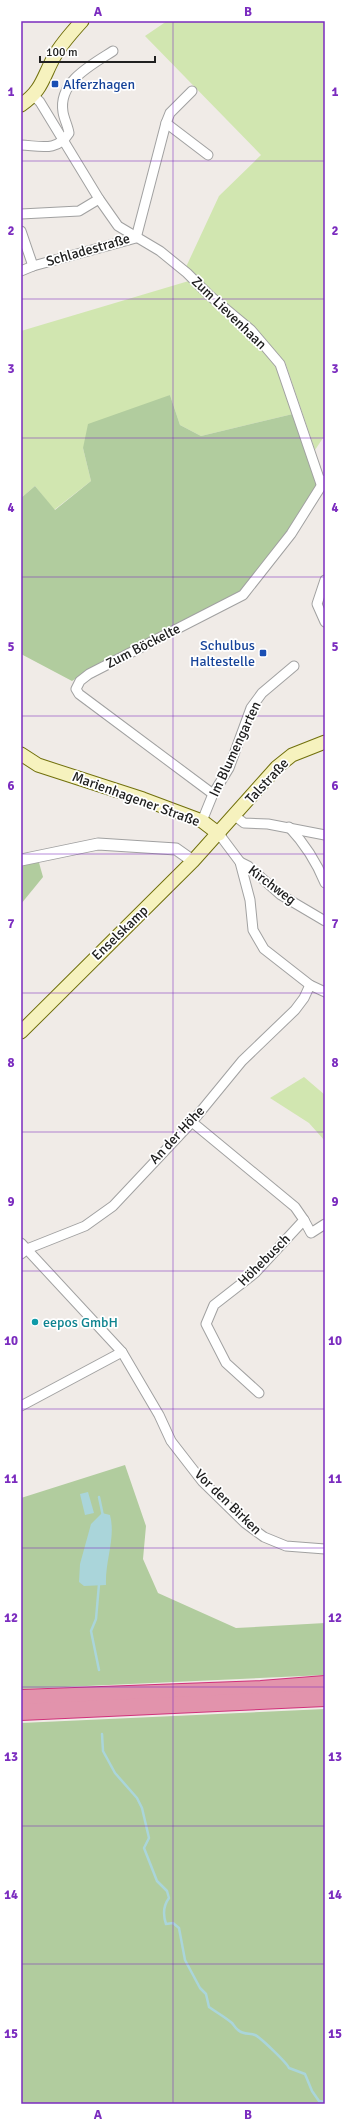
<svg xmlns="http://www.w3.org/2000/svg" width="346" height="2125" viewBox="0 0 346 2125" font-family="Signika,sans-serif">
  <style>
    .grass { fill: #d1e6b0 }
    .forest { fill: #b1cc9e }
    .water { fill: #aad5da }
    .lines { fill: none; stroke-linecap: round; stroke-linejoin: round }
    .stream { stroke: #aad5da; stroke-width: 2.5 }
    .minor-casing { stroke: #a1a1a1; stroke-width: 11 }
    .tertiary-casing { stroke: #a1a1a1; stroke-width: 13 }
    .secondary-casing { stroke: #71700c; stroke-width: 15 }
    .motorway-casing { stroke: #d0317b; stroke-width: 18 }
    .minor { stroke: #fff; stroke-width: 9 }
    .tertiary { stroke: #fff; stroke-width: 11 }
    .secondary { stroke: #f6f2be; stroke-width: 13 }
    .motorway { stroke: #e293ac; stroke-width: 16 }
    .grid { fill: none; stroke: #7b2cbf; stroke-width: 1; stroke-opacity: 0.55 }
    .transit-dot { fill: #1a4fb4; stroke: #fff; stroke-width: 1.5 }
    .culture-dot { fill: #0f9aa8; stroke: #fff; stroke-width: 1.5 }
    .labels { text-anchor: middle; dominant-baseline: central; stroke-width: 3.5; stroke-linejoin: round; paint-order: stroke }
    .transit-label { font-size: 14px; fill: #164399; stroke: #fff; text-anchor: start }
    .street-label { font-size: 14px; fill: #202020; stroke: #fff }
    .culture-label { font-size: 14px; fill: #0d838f; stroke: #fff; text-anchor: start }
    .neatline { fill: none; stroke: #7b2cbf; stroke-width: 1.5 }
    .grid-label { font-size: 13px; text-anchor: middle; font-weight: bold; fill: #7b2cbf }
  </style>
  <rect width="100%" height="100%" fill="#f0ebe7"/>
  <g class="grass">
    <polygon points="167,21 325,21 325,435 315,450 285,362 258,331 186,267 219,196 261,155 145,36"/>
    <polygon points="192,280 248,333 276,366 297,413 201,436 180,425 170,395 83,448 91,481 54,510 35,486 21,498 21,331"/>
    <polygon points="304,1077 325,1095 325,1141 309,1123 270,1098"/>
  </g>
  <g class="forest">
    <polygon points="170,395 180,425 201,436 297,413 320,484 287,532 240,593 101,662 72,681 21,654 21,498 35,486 55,510 91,481 83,448 88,424"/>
    <polygon points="38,859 43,877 21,904 21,863"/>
    <polygon points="125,1465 146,1526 143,1559 158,1593 236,1628 325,1623 325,1675 21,1689 21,1498"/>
    <polygon points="325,1709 325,2104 21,2104 21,1723"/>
  </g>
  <g class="water">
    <polygon points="88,1492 94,1513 85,1515 80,1494"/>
    <path d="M102,1513L110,1515C116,1538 105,1560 106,1585L84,1586L79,1582L80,1564L91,1524Z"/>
  </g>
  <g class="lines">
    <g class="stream">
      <polyline points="99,1497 103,1516"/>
      <polyline points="99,1584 96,1619 91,1631 99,1670"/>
      <path d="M102,1734L103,1751L115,1773L137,1798L142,1808L149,1838L144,1848L157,1881L167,1891L169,1898C163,1906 163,1915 166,1924L173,1923L179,1928L185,1960L200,1988L206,1994L209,2007C216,2012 225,2017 232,2023C234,2025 235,2028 238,2030C243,2035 250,2033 255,2035C260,2037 287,2063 289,2068L305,2074L312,2091L319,2101L325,2102"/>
    </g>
    <g class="minor-casing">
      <g id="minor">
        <polyline points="33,95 40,102 99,199 118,226 160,251 187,273 209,295 251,330 280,364 321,484"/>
        <polyline points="166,123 208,155"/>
        <path d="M21,145C41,146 57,152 69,133C68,126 64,119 63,112C58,82 91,65 113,51"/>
        <polyline points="21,214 79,211 99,199"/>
        <polyline points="21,231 33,266"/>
        <polyline points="21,271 33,266 136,238 166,123 170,113 192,91"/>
        <polyline points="325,580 317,604 325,622"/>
        <polyline points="213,794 79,694 76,689 80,681 89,674 243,595 291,534 325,480"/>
        <polyline points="235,816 244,823 268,824 325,835"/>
        <polyline points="202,821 213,794 229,768 251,708 262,693 294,666"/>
        <path d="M289,827C305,844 316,861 325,883"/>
        <polyline points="219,834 240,862 250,900 253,930 264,949 310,985 325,992"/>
        <polyline points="240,862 248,866 281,895 325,921"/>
        <polyline points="192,1122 295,1207 304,1220 255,1273 214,1305 206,1324 226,1363 259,1393"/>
        <polyline points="304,1220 311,1233 325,1224"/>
        <polyline points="21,1243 122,1352 159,1415 171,1441 202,1481 245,1523 264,1537 286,1546 325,1549"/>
        <polyline points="21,1254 27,1249 85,1226 113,1206 192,1122 242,1061 295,1010 304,998 310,985"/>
        <polyline points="21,1406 122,1352"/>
      </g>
    </g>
    <g class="tertiary-casing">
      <polyline id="tertiary" points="21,860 98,844 176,849 193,861"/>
    </g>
    <g class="secondary-casing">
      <g id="secondary">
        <path d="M21,105C42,91 43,77 54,57C61,44 71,33 82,21"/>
        <polyline points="21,754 38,765 143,799 202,821 219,834"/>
        <polyline points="21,1032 193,861 277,767 292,755 325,742"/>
      </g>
    </g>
    <g class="motorway-casing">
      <g id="motorway">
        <polyline points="21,1698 261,1689 325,1684"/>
        <polyline points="21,1712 325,1698"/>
      </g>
    </g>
    <use href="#minor" class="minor"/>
    <use href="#tertiary" class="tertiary"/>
    <use href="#secondary" class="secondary"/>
    <use href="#motorway" class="motorway"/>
  </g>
  <path class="grid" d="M173,21V2104M21,161H325M21,299H325M21,438H325M21,577H325M21,716H325M21,854H325M21,993H325M21,1132H325M21,1271H325M21,1409H325M21,1548H325M21,1687H325M21,1826H325M21,1964H325"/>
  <g class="transit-dot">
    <rect x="51" y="80" width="8" height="8" rx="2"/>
    <rect x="259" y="649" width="8" height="8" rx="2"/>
  </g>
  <circle class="culture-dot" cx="35" cy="1322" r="4"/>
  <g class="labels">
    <g class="transit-label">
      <text x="63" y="84">Alferzhagen</text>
      <text x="255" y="645" text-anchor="end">Schulbus<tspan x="255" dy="16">Haltestelle</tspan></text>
    </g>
    <g class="street-label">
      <text transform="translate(88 250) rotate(-16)">Schladestraße</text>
      <text transform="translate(229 313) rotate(44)">Zum Lievenhaan</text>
      <text transform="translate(143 646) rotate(-27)">Zum Böckelte</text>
      <text transform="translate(235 749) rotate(-65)">Im Blumengarten</text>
      <text transform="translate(267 781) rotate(-47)">Talstraße</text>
      <text transform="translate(136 799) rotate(20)">Marienhagener Straße</text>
      <text transform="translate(272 885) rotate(37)">Kirchweg</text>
      <text transform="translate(120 933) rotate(-44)">Enselskamp</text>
      <text transform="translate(177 1135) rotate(-47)">An der Höhe</text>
      <text transform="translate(264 1260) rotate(-45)">Höhebusch</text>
      <text transform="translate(228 1502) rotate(44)">Vor den Birken</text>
    </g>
    <g class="culture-label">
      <text x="43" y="1322">eepos GmbH</text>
    </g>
  </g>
  <rect width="346" height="2125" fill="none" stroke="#ffffff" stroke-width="44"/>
  <path d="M40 56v6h115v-6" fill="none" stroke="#202020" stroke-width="2"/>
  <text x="46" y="56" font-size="12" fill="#202020" stroke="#ffffff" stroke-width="3" paint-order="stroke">100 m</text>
  <rect x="22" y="22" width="302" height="2081" class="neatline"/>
  <g class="grid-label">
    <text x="98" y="16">A</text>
    <text x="248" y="16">B</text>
    <text x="11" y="96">1</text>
    <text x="335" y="96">1</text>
    <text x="11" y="235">2</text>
    <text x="335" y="235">2</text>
    <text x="11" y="373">3</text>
    <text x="335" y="373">3</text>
    <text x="11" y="512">4</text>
    <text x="335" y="512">4</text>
    <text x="11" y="651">5</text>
    <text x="335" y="651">5</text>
    <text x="11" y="790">6</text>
    <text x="335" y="790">6</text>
    <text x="11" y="928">7</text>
    <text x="335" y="928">7</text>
    <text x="11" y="1067">8</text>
    <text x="335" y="1067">8</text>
    <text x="11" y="1206">9</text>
    <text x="335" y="1206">9</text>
    <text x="11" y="1345">10</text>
    <text x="335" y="1345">10</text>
    <text x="11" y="1483">11</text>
    <text x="335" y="1483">11</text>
    <text x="11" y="1622">12</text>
    <text x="335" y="1622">12</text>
    <text x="11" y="1761">13</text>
    <text x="335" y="1761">13</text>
    <text x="11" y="1899">14</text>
    <text x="335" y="1899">14</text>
    <text x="11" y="2038">15</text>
    <text x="335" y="2038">15</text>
    <text x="98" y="2119">A</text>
    <text x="248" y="2119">B</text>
  </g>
</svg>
